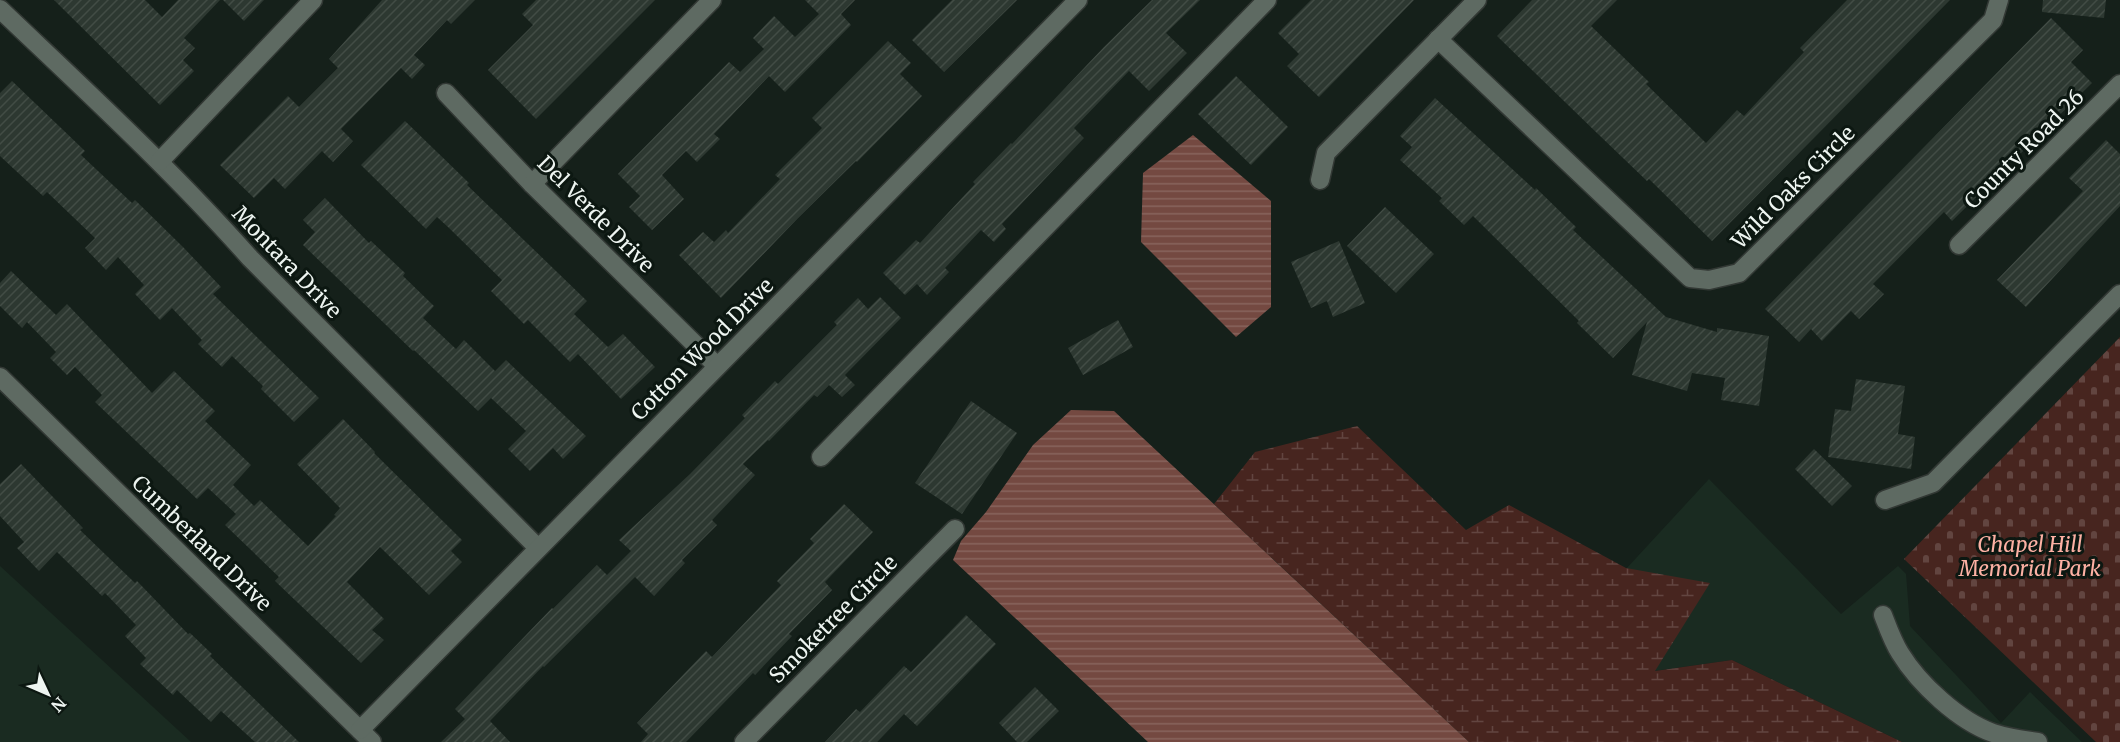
<svg xmlns="http://www.w3.org/2000/svg" width="2120" height="742" viewBox="0 0 2120 742" font-family="Merriweather,serif">
  <style>
    .built { fill: #1a2b21 }
    .wetland { fill: url(#wetland-marsh) }
    .cemetery { fill: url(#cemetery-stones) }
    .water { fill: url(#water-rules) }
    .building { fill: url(#building-hatch) }
    .lines { fill: none; stroke-linecap: round; stroke-linejoin: round }
    .minor-casing { stroke: #323834; stroke-width: 21 }
    .minor { stroke: #5e6a62; stroke-width: 18 }
    .labels { text-anchor: middle; dominant-baseline: central; stroke-width: 6; stroke-linejoin: round; paint-order: stroke }
    .street-label { font-size: 21px; fill: #eef5f1; stroke: #0c1711 }
    .park-label { font-size: 21px; font-style: italic; fill: #fdb1a4; stroke: #0c1711 }
  </style>
  <defs>
    <pattern id="wetland-marsh" width="20" height="14" patternUnits="userSpaceOnUse" patternTransform="scale(1.5)"><rect width="20" height="14" fill="#47251f"/><path d="M1 5h8M5 5V1M11 12h8M15 12V8" fill="none" stroke="#624540"/></pattern>
    <pattern id="cemetery-stones" width="16" height="16" patternUnits="userSpaceOnUse" patternTransform="scale(1.5)"><rect width="16" height="16" fill="#47251f"/><path d="M2 7V4a2 2 0 0 1 4 0v3zM10 15v-3a2 2 0 0 1 4 0v3z" fill="#624540"/></pattern>
    <pattern id="water-rules" width="6" height="5" patternUnits="userSpaceOnUse" patternTransform="scale(1.5)"><rect width="6" height="5" fill="#744941"/><path d="M0 2.5h6" fill="none" stroke="#88645d"/></pattern>
    <pattern id="building-hatch" width="6" height="6" patternUnits="userSpaceOnUse" patternTransform="scale(1.5)"><rect width="6" height="6" fill="#2d3831"/><path d="M-1 1l2-2M0 6l6-6M5 7l2-2" fill="none" stroke="#424c45"/></pattern>
  </defs>
  <rect width="100%" height="100%" fill="#15201a"/>
  <g class="built">
    <polygon points="1709,479 1841,614 1898,566 1906,574 1910,626 2001,723 2030,692 2082,742 1902,742 1732,660 1654,671 1626,569"/>
    <polygon points="0,566 191,742 0,742"/>
  </g>
  <polygon class="wetland" points="1357,426 1466,530 1509,505 1626,568 1710,583 1655,671 1732,660 1902,742 1469,742 1214,504 1255,452"/>
  <polygon class="cemetery" points="2120,337 2120,742 2096,742 1904,559"/>
  <g class="water">
    <polygon points="1193,135 1271,201 1271,307 1236,337 1141,242 1143,173"/>
    <polygon points="1071,410 1114,411 1469,742 1148,742 953,560 961,541 986,512 1033,445"/>
  </g>
  <g class="building">
    <polygon points="54,0 145,0 162,17 178,0 220,0 184,38 195,48 183,60 194,71 160,105"/>
    <polygon points="223,0 264,0 244,21"/>
    <polygon points="382,0 475,0 451,24 447,20 414,55 425,65 412,79 401,68 341,129 353,141 333,162 322,151 285,189 274,178 254,198 220,165 288,96 299,107 338,68 329,59"/>
    <polygon points="536,0 655,0 536,119 488,70 533,25 522,14"/>
    <polygon points="805,0 855,0 841,14 851,25 785,92 769,76 714,134 720,139 697,162 686,151 662,175 684,199 652,230 629,207 640,196 618,174 729,62 740,72 764,49 753,38 774,16 795,37 819,14"/>
    <polygon points="952,0 1017,0 944,72 912,40"/>
    <polygon points="1152,0 1200,0 1166,33 1187,53 1149,91 1129,71 1074,128 1084,138 1002,224 1006,229 994,242 981,230 945,268 949,272 927,295 917,284 905,295 883,273 916,240 920,243 975,184 973,182 1011,143 1012,144 1104,47"/>
    <polygon points="1311,0 1414,0 1319,97 1287,66 1299,54 1278,33"/>
    <polygon points="1532,0 1617,0 1591,26 1649,82 1646,84 1706,143 1737,110 1744,116 1804,52 1800,48 1847,0 1950,0 1712,241 1649,179 1647,181 1598,134 1497,36"/>
    <polygon points="2043,0 2106,0 2104,18 2042,12"/>
    <polygon points="2051,18 2083,50 2071,62 2092,83 1952,221 1944,212 1873,284 1884,294 1859,319 1851,311 1822,341 1811,329 1799,342 1765,309"/>
    <polygon points="888,41 911,63 900,74 922,96 857,162 856,161 798,218 721,298 679,255 703,232 714,242 726,230 728,233 780,179 775,175 822,128 812,118"/>
    <polygon points="1236,76 1288,127 1251,165 1198,114"/>
    <polygon points="12,81 85,151 81,155 132,203 135,200 183,247 221,287 213,294 319,398 294,422 261,389 263,386 232,356 222,367 198,344 202,340 172,308 160,320 135,294 144,285 118,257 106,270 85,248 95,238 47,192 43,196 0,156 0,93"/>
    <polygon points="1435,98 1535,190 1536,188 1576,227 1573,230 1666,317 1717,332 1717,328 1769,336 1759,406 1721,400 1725,378 1692,373 1687,391 1632,375 1647,322 1613,358 1577,323 1579,321 1473,216 1464,225 1439,201 1442,198 1400,160 1412,147 1400,136"/>
    <polygon points="405,121 469,183 467,185 587,301 574,314 608,347 623,334 655,367 621,399 578,354 570,362 528,320 524,324 491,291 502,280 448,227 437,217 426,229 361,165"/>
    <polygon points="2106,140 2120,154 2120,206 2026,307 1997,280 2083,191 2069,178"/>
    <polygon points="325,198 369,243 371,241 405,273 403,276 434,306 423,318 456,349 464,340 495,371 506,360 586,436 563,459 553,448 530,471 508,449 526,431 491,398 478,411 414,350 413,351 303,245 315,232 303,220"/>
    <polygon points="1385,207 1434,254 1396,293 1347,246"/>
    <polygon points="1339,241 1365,303 1333,317 1327,301 1311,308 1291,262"/>
    <polygon points="11,271 56,315 67,304 152,393 174,371 215,411 205,421 251,465 233,485 254,506 260,500 308,546 336,516 334,515 340,508 297,464 343,419 375,452 374,453 462,540 451,551 462,562 429,595 380,547 347,582 384,619 372,630 384,640 361,663 275,581 279,577 225,525 236,514 208,488 197,499 95,402 102,395 75,367 67,375 50,358 56,352 27,322 22,328 0,306 0,283"/>
    <polygon points="880,297 901,318 845,375 855,385 842,397 829,385 817,397 814,395 769,441 768,440 743,464 755,475 712,520 717,525 682,560 685,563 654,596 635,577 544,667 543,666 490,721 510,742 441,742 465,719 455,709 552,608 553,609 597,565 607,575 631,551 619,540 690,474 745,418 742,415 775,381 778,384 837,325 834,322 858,298 868,309"/>
    <polygon points="1118,320 1133,347 1083,375 1068,348"/>
    <polygon points="1856,379 1905,386 1898,434 1915,437 1911,469 1828,457 1835,409 1851,411"/>
    <polygon points="971,401 1017,433 962,514 915,483"/>
    <polygon points="1814,449 1852,486 1832,506 1795,469"/>
    <polygon points="21,464 83,528 80,530 135,583 137,581 188,634 190,633 212,654 210,656 299,742 255,742 221,711 211,722 177,690 173,695 140,664 146,658 125,636 136,625 105,593 102,596 57,552 39,571 17,548 24,542 0,516 0,484"/>
    <polygon points="844,504 873,532 825,582 832,590 789,634 792,636 755,675 753,673 686,742 641,742 648,734 637,723 706,651 712,657 781,585 777,581 814,543 810,539"/>
    <polygon points="966,615 996,644 917,726 904,714 877,742 825,742 856,709 860,712 904,666 911,672"/>
    <polygon points="1035,687 1059,711 1027,742 1017,742 999,723"/>
  </g>
  <g class="lines">
    <g class="minor-casing">
      <g id="minor">
        <path d="M0,9C85,90 172,170 250,258L538,548"/>
        <polyline points="1438,39 1690,278 1709,280 1739,273 1993,20 1999,0"/>
        <polyline points="446,93 532,184 717,366"/>
        <polyline points="160,161 313,0"/>
        <polyline points="1320,180 1326,153 1477,0"/>
        <polyline points="532,184 712,0"/>
        <polyline points="1959,245 2120,84"/>
        <polyline points="0,377 372,742"/>
        <polyline points="821,457 1267,0"/>
        <polyline points="1885,500 1933,483 2120,294"/>
        <path d="M1883,615C1888,628 1893,642 1900,653C1919,684 1959,721 1993,733C2008,738 2023,740 2038,742"/>
        <polyline points="360,730 1078,0"/>
        <polyline points="744,742 955,529"/>
      </g>
    </g>
    <use href="#minor" class="minor"/>
  </g>
  <g class="labels">
    <g class="street-label">
      <text transform="translate(2024 149) rotate(-45)">County Road 26</text>
      <text transform="translate(1793 187) rotate(-45)">Wild Oaks Circle</text>
      <text transform="translate(596 214) rotate(45)">Del Verde Drive</text>
      <text transform="translate(287 262) rotate(46)">Montara Drive</text>
      <text transform="translate(702 349) rotate(-45)">Cotton Wood Drive</text>
      <text transform="translate(202 543) rotate(44)">Cumberland Drive</text>
      <text transform="translate(833 619) rotate(-45)">Smoketree Circle</text>
    </g>
    <g class="park-label">
      <text x="2030" y="544">Chapel Hill<tspan x="2030" dy="24">Memorial Park</tspan></text>
    </g>
  </g>
  <g transform="translate(48 694) rotate(134)" stroke="#0c1711" stroke-width="4.5" paint-order="stroke">
  <path d="M0-4.5L10 22L0 15L-10 22Z" fill="#eef5f1"/>
  <text y="-9" font-size="16" font-weight="bold" text-anchor="middle" fill="#eef5f1">N</text>
  </g>
</svg>
